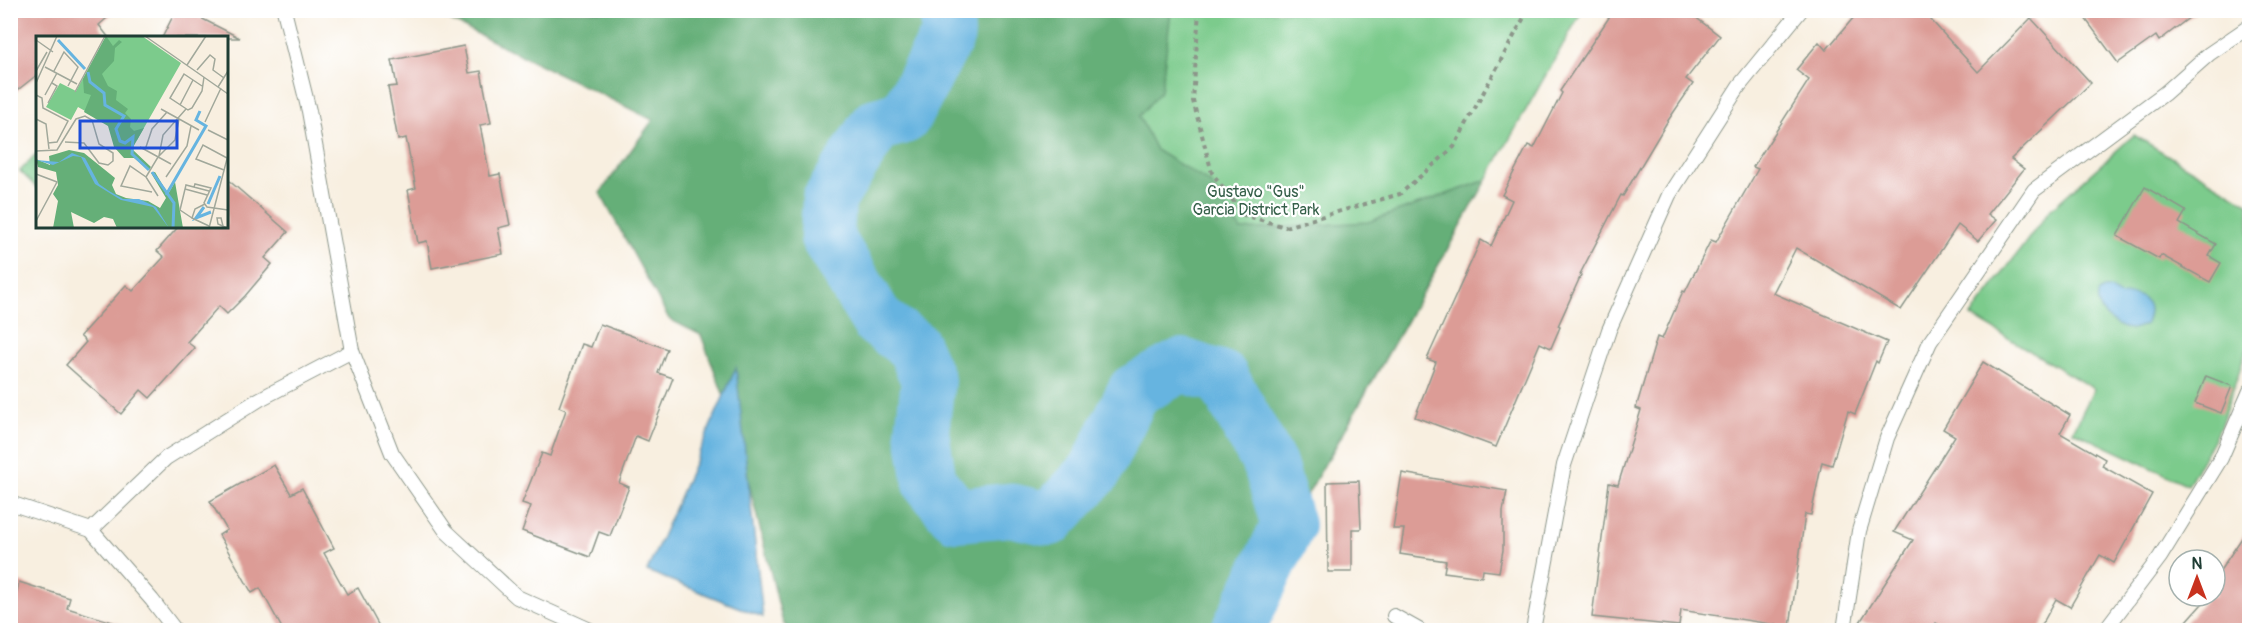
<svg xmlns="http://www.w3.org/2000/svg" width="2260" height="641" viewBox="0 0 2260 641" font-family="Pangolin,sans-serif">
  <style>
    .green { fill: #7ccb8c; stroke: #4e8460; stroke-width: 1.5 }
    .forest { fill: #65af78; stroke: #427656; stroke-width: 1.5 }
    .water { fill: #66b4e0; stroke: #42788a; stroke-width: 1.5 }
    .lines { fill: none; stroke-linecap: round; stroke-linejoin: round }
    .river { stroke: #66b4e0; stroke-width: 54 }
    .building { fill: #dc9c96 }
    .lane-casing { stroke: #8c968a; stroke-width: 16 }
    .path { stroke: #8c968a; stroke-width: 4; stroke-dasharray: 4.5 4.5; stroke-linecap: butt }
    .lane { stroke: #fff; stroke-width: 14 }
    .labels { text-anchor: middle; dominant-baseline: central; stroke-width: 4.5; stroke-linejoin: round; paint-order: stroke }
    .park-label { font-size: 16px; fill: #36604a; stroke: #fff }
    .inset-river { fill: none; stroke: #66b4e0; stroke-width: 3 }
    .inset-road { fill: none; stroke: #a1a89b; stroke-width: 1.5 }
    .view { fill: #1d4ed8; fill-opacity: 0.15; stroke: #1d4ed8; stroke-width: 3 }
    .inset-edge { fill: none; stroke: #1f3d34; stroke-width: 3 }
  </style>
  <rect width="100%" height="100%" fill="#fff"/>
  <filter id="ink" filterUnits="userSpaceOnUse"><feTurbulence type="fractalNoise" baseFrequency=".0167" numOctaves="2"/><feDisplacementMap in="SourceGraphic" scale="12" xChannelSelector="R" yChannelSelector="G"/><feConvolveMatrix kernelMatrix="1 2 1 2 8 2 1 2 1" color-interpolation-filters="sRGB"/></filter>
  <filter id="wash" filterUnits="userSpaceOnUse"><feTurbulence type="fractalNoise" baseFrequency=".008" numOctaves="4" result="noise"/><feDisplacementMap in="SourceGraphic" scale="24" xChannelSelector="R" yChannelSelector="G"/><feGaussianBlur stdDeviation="1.35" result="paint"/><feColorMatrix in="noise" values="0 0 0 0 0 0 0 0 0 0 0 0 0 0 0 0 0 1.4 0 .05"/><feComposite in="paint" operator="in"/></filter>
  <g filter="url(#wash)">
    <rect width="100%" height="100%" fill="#f8efe0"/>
    <g class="green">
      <polygon points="528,11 1582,11 1328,460"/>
      <polygon points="2134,135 2249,204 2249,343 2220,427 2188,485 2073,431 2094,389 1971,316 2049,211"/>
      <polygon points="37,154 37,188 20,171"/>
    </g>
    <polygon class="forest" points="431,11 1171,11 1161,91 1139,116 1156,150 1210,183 1241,230 1368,222 1487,180 1230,630 790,630 783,623 734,423 701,335 669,319 600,193 653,120"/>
    <g class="water">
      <path d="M2104,289H2109L2120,296C2142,291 2156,302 2145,325L2129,330C2115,326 2092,310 2099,292Z"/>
      <polygon points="736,368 763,617 647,571"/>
    </g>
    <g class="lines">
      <polyline class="river" points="947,10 948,35 904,117 876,125 829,200 827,237 878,321 913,346 928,380 922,432 930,483 956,515 1010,510 1050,519 1095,471 1134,391 1182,365 1222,378 1270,465 1288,525 1238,630"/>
    </g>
    <g id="blocks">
      <g class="building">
        <polygon points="10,10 116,10 99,25 109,38 38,38 38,74 10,96"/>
        <polygon points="176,10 185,10 240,38 162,38"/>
        <polygon points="1614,10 1686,10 1720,36 1686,79 1693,84 1667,122 1623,196 1621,195 1580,274 1581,275 1558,326 1560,327 1551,348 1540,343 1496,447 1415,417 1436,362 1427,359 1481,240 1491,246 1512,200 1502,195 1528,145 1534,148 1562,93 1560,91"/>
        <polygon points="1860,10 1922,10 1978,72 2031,18 2091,83 2011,159 2024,169 1988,214 1996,220 1978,241 1958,225 1901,310 1796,248 1773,293 1887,342 1878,363 1876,361 1855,414 1848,411 1832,465 1822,462 1811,515 1805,514 1790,627 1681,610 1679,626 1592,617 1609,483 1618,485 1641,410 1636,408 1657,337 1662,339 1683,291 1685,292 1711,240 1716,242 1758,169 1753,167 1809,80 1796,70 1819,42 1826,50"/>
        <polygon points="2079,10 2199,10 2159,41 2156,36 2118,63"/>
        <polygon points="464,46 469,73 481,71 491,123 480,125 490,176 500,174 510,225 498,228 503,254 432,268 427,241 418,243 408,190 416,188 406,138 398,140 388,87 397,86 392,60"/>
        <polygon points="226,178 288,232 265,258 272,264 245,296 227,314 219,306 187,342 195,348 150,398 141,390 121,414 66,365 86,342 80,336 126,285 133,291 164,257 157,251 179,226 226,226"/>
        <polygon points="2145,187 2186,211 2179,223 2216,244 2209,256 2221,263 2210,282 2161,255 2159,259 2117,236"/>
        <polygon points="600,324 667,349 658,373 673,378 648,441 636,436 619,483 629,487 610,536 599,532 590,557 522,531 531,506 522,503 542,453 550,456 566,410 559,407 582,344 591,347"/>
        <polygon points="1983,362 2070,415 2060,433 2105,459 2102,466 2152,494 2114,563 2100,555 2070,607 2056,599 2039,630 1948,630 1936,623 1932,630 1903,630 1860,622 1913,540 1894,532 1955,436 1943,429"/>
        <polygon points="2206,376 2232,386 2221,413 2195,403"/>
        <polygon points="274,465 291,494 302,488 334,548 324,553 347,594 358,588 381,630 283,630 260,588 252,593 219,535 227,530 210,501"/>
        <polygon points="1402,473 1507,491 1503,511 1503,550 1499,572 1483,570 1482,577 1444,572 1446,561 1400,554 1404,529 1393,529"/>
        <polygon points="1359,481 1361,529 1352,529 1352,572 1328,572 1327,482"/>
        <polygon points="2250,526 2250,630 2179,630 2209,596 2215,596 2215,578"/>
        <polygon points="19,582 70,598 67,608 122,625 121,630 10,630 10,589 17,591"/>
      </g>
    </g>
  </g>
  <g filter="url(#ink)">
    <use href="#blocks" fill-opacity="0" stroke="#8c968a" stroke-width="1.5"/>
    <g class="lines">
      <g class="lane-casing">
        <g id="lane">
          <polyline points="284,10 309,111 352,351 392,453 446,531 517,597 590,630"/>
          <polyline points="10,503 91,530 152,600 175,630"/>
          <polyline points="91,530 166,458 260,399 352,351"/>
          <polyline points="1394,616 1419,630"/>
          <polyline points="1533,630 1564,465 1609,330 1669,195 1739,86 1801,10"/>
          <polyline points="1844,630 1859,531 1887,438 1930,342 2034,190 2165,93 2209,54 2250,26"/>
          <polyline points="2105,630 2160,557 2221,458 2250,391"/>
        </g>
      </g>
      <polyline class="path" points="1199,10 1193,101 1212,173 1244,215 1285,227 1400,194 1454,147 1528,10"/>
      <use href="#lane" class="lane"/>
    </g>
  </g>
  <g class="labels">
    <g class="park-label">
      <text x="1256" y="192">Gustavo "Gus"<tspan x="1256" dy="18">Garcia District Park</tspan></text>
    </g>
  </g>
  <g transform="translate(36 36)">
    <rect width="192" height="192" fill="#f8efe0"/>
    <path d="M70,0H106L145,27L101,104L42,71L35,84L10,71L24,47L40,55Z" fill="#7ccb8c"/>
    <path d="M70,0L77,10L83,4L86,6L79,12L78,25L66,38L72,50L81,55L80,64L92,73L89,77L95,83L94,91L98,95L108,92L96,113L115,131L113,134L98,122H88L78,111L72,90L48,76L55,59L48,57L47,43ZM33,114L48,117L79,142L76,149L80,158L90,162L112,165L124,172L130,162L115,137L119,136L132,158L139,146L147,192H81L77,183L68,181L58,187L35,176L38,192H17L22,165L17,158L22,149L20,136L2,131L0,123L14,129L13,120Z" fill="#65af78"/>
    <path d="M36,117L49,122L63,148L73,155L87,163H103L120,171L133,192L117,171L85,164L59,148L45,121L37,120L17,129L0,124L23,126Z" fill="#66b4e0"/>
    <path class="inset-river" d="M22,4L49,33M52,36L54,46L68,57L69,69L88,80L80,93L84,105L89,107L97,101L96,118L113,134M116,136L138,167L137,192M130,159L170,90L160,84L164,75M172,168L184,140M168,171L160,182L175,176"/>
    <path class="inset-road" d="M109,0L192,58M0,4L17,16M151,29L170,0M9,31L41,48M161,34L174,19L179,23L177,34L188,42M0,35L11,16M18,35L28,16L42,31L32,50M0,47L21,0M166,50L148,38L134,62L152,74L156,72L166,55L168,41M182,51L192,35M39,56L69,0M0,59L6,62L7,72L32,85L21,106L12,107M9,59L21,37M12,67L21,50L16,47M144,69L157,44M125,73L163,94M0,83L10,88L13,113M169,86L185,52M172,94L192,104M104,111L135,128M109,114L116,93L131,76M0,115L21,114L40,83L49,80L56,84L63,108L77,117V125L72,129L63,127L48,107L29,106M123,120L127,99L150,73M188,134L160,123L167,109L191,122M0,138L21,146L0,185M110,141L122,121L139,104L143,83M130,141L151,110L155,90M158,151L159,148L175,152L168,167L171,171L192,174M149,153L171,159M116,156L85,150L94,130L110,141L122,160M169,168L159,173L156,182L173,190M156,182L144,174L150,149L173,155M187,190L185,182H181L182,188L191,192M173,192L192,119"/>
    <path class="view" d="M44,85H141V112H44Z"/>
    <rect width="192" height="192" class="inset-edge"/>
  </g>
  <rect width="2260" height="641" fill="none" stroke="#fff" stroke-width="36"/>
  <g transform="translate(2197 578)"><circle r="28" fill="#ffffff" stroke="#a5b1ae" stroke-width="1.5"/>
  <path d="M0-4.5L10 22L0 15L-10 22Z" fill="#c8321e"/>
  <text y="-9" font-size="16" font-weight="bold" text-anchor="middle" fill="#1f3d34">N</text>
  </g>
</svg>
